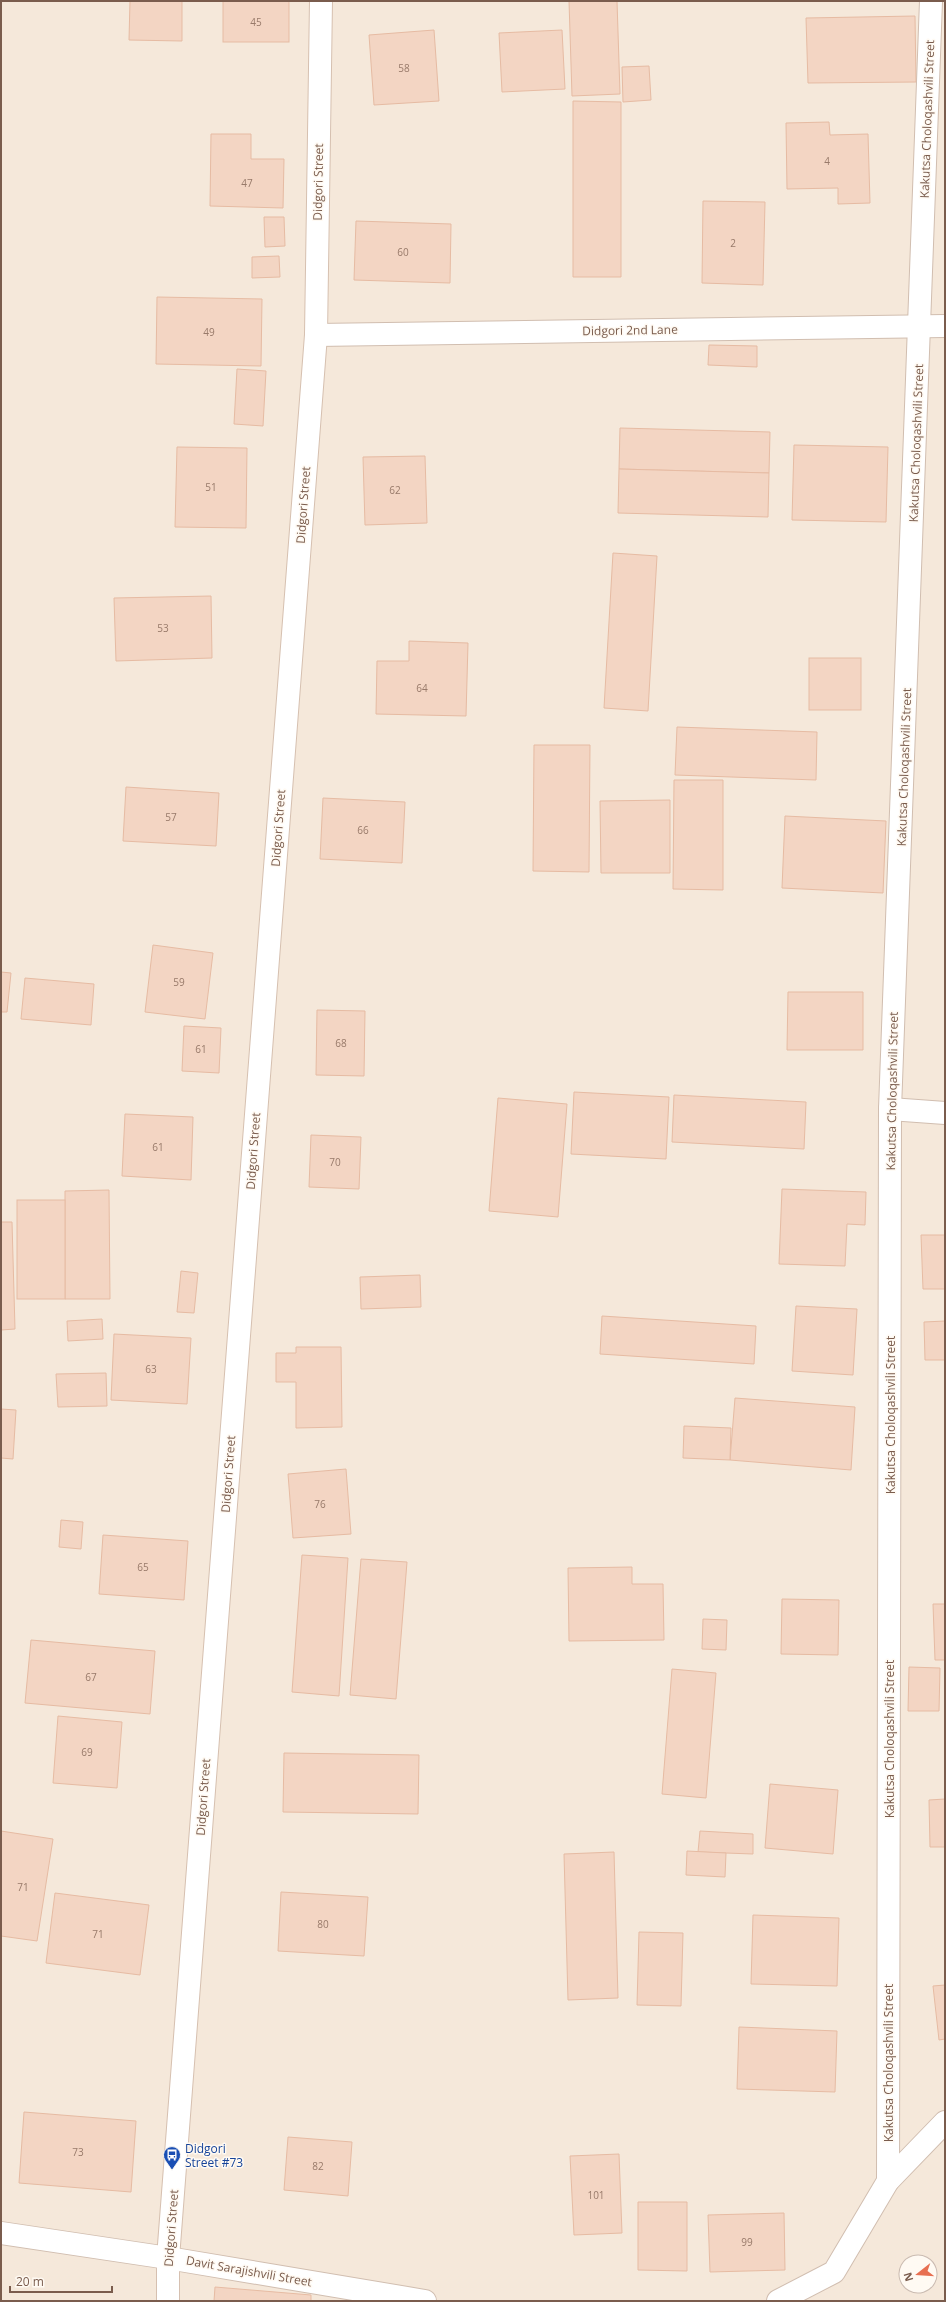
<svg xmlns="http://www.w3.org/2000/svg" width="946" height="2302" viewBox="0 0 946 2302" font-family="'Open Sans',sans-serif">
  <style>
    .residential { fill: #f5e8da; fill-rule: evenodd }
    .building { fill: #f3d5c3; stroke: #e6bba3 }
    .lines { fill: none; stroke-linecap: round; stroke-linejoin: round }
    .street-casing { stroke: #d1beb0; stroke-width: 24 }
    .secondary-casing { stroke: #d6c0b0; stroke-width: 24 }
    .street { stroke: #fff; stroke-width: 22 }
    .secondary { stroke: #fff; stroke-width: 22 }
    .labels { text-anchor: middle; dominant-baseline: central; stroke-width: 3; stroke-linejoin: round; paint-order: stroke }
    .number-label { font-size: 10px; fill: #987a6a }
    .street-label { font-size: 12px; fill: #7a5c4d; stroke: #fffaf3 }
    .transit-label { font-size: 12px; fill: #164399; stroke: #fffaf3; text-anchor: start }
  </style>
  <rect width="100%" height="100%" fill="#fdf6ec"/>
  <path class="residential" d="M1,1H945V2301H1ZM906,2262H930V2286H906Z"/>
  <g class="building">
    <polygon points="130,1 182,1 182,41 129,40"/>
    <rect x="223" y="1" width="66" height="41"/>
    <polygon points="569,1 617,1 620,94 572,96"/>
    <polygon points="915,16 916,82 808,83 806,18"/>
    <polygon points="434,30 439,101 374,105 369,35"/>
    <polygon points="562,30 565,89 502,92 499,33"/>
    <polygon points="649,66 651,100 623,102 622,67"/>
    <polygon points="573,101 621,102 621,277 573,277"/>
    <polygon points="829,122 830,135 868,134 870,203 838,204 838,188 787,189 786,123"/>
    <polygon points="211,134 251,134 251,159 284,159 283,208 210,206"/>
    <polygon points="703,201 765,202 763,285 702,283"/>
    <polygon points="264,217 284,217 285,246 265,247"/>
    <polygon points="356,221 451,224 450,283 354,280"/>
    <polygon points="279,256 280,277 252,278 252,257"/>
    <polygon points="157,297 262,299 261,366 156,364"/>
    <polygon points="709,345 757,346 757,367 708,365"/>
    <polygon points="237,369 266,371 263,426 234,424"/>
    <polygon points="620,428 770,432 769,473 619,469"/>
    <polygon points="794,445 888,447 886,522 792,520"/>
    <polygon points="177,447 247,448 246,528 175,527"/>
    <polygon points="425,456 427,523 365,525 363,457"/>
    <polygon points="619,469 769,473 768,517 618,513"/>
    <polygon points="613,553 657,556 648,711 604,708"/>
    <polygon points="211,596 212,658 116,661 114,598"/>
    <polygon points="409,641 468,643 466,716 376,714 377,661 409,661"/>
    <rect x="809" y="658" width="52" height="52"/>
    <polygon points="677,727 817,732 816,780 675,775"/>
    <polygon points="534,745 590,745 589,872 533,871"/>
    <polygon points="674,780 723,780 723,890 673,889"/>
    <polygon points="126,787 219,793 216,846 123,841"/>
    <polygon points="323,798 405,802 402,863 320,859"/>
    <polygon points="670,800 670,873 601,873 600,801"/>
    <polygon points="785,816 886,821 883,893 782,888"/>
    <polygon points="153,945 213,953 205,1019 145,1012"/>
    <polygon points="1,972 11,973 7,1012 1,1012"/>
    <polygon points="25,978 94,984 91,1025 21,1019"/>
    <polygon points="788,992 863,992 863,1050 787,1050"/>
    <polygon points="317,1010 365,1011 364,1076 316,1075"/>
    <polygon points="184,1026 221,1028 219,1073 182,1071"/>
    <polygon points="574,1092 669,1097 666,1159 571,1154"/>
    <polygon points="674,1095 806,1102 804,1149 672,1142"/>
    <polygon points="498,1098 567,1104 558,1217 489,1211"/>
    <polygon points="125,1114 193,1117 191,1180 122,1176"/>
    <polygon points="311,1135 361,1137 359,1189 309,1187"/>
    <polygon points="782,1189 866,1192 865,1225 847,1224 845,1266 779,1264"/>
    <polygon points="109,1190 110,1299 65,1299 65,1191"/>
    <rect x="17" y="1200" width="48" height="99"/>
    <polygon points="1,1222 12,1222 15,1329 1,1330"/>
    <polygon points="921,1235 945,1235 945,1289 923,1289"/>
    <polygon points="181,1271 198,1273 194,1313 177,1312"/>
    <polygon points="420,1275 421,1307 361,1309 360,1277"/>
    <polygon points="796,1306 857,1309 853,1375 792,1371"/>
    <polygon points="602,1316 756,1326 754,1364 600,1354"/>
    <polygon points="102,1319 103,1339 68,1341 67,1321"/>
    <polygon points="945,1321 945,1360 925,1360 924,1322"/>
    <polygon points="114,1334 191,1338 187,1404 111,1400"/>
    <polygon points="296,1347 341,1347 342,1427 296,1428 296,1382 276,1382 276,1353 296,1353"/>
    <polygon points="106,1373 107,1406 58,1407 56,1374"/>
    <polygon points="735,1398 855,1407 851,1470 730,1460"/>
    <polygon points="1,1409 16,1410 13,1459 1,1458"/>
    <polygon points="684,1426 731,1428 730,1460 683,1458"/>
    <polygon points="346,1469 351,1534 293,1538 288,1474"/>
    <polygon points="61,1520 83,1522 81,1549 59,1547"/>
    <polygon points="103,1535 188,1541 184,1600 99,1594"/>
    <polygon points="302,1555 348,1558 339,1696 292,1692"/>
    <polygon points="361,1559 407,1562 396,1699 350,1695"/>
    <polygon points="632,1567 632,1584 663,1584 664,1640 569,1641 568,1568"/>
    <polygon points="782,1599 839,1600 838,1655 781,1654"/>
    <polygon points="933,1604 945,1604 945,1660 935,1660"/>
    <polygon points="703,1619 727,1620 726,1650 702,1649"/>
    <polygon points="31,1640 155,1651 150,1714 25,1703"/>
    <polygon points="909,1667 940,1668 939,1711 908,1711"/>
    <polygon points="672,1669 716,1673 706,1798 662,1794"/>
    <polygon points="58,1716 122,1722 117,1788 53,1783"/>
    <polygon points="284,1753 419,1755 418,1814 283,1812"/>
    <polygon points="770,1784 838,1790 833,1854 765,1848"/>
    <polygon points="945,1799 945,1847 930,1847 929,1800"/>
    <polygon points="1,1831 53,1839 37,1941 1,1936"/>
    <polygon points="700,1831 753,1834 753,1854 698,1852"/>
    <polygon points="687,1851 726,1853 725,1877 686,1875"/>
    <polygon points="614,1852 618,1998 568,2000 564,1854"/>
    <polygon points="281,1892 368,1897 364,1956 278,1951"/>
    <polygon points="55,1893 149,1905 140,1975 46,1963"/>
    <polygon points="753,1915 839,1918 837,1986 751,1984"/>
    <polygon points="639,1932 683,1933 681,2006 637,2005"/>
    <polygon points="945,1985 945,2039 939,2040 933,1986"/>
    <polygon points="739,2027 837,2031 835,2092 737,2089"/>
    <polygon points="24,2112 136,2121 131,2192 19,2183"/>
    <polygon points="288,2137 352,2142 348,2196 284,2190"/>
    <polygon points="619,2154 622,2233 574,2235 570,2156"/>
    <polygon points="638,2202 687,2202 687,2271 638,2270"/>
    <polygon points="784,2213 785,2270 710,2272 708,2215"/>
    <polygon points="215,2287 311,2295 311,2301 214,2301"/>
  </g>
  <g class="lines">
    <g class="street-casing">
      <g id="street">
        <polyline points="316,335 945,326"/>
        <polyline points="890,1109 945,1113"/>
        <polyline points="888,2181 890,1109 931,1"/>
        <polyline points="1,2233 168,2258 425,2301"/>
        <polyline points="778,2301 834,2272 888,2181 945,2122"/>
      </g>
    </g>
    <g class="secondary-casing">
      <polyline id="secondary" points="168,2301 168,2258 316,335 321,1"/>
    </g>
    <use href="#street" class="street"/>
    <use href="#secondary" class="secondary"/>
  </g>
  <defs>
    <g id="bus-pin" transform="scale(0.9)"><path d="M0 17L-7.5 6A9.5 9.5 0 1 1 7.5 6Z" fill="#1a4fb4" stroke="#fffaf3"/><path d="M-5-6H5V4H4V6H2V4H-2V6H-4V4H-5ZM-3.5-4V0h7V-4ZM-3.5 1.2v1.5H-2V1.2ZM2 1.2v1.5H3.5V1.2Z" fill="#fff"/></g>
  </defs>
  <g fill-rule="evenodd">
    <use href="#bus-pin" x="172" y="2155"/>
  </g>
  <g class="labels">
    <g class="number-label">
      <text x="256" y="22">45</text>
      <text x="404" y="68">58</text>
      <text x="827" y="161">4</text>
      <text x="247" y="183">47</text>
      <text x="733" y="243">2</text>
      <text x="403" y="252">60</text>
      <text x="209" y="332">49</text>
      <text x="211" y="487">51</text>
      <text x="395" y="490">62</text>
      <text x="163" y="628">53</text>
      <text x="422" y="688">64</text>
      <text x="171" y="817">57</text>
      <text x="363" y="830">66</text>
      <text x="179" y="982">59</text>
      <text x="341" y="1043">68</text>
      <text x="201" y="1049">61</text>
      <text x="158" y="1147">61</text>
      <text x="335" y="1162">70</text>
      <text x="151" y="1369">63</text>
      <text x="320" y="1504">76</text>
      <text x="143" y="1567">65</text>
      <text x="91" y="1677">67</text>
      <text x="87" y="1752">69</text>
      <text x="23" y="1887">71</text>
      <text x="323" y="1924">80</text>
      <text x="98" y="1934">71</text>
      <text x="78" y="2152">73</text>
      <text x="318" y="2166">82</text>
      <text x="596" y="2195">101</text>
      <text x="747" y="2242">99</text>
    </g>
    <g class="street-label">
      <text transform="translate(927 119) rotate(-88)">Kakutsa Choloqashvili Street</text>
      <text transform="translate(318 182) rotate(-89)">Didgori Street</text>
      <text transform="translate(630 330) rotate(-1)">Didgori 2nd Lane</text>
      <text transform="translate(916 443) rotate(-88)">Kakutsa Choloqashvili Street</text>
      <text transform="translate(303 505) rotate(-86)">Didgori Street</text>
      <text transform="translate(904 767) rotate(-88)">Kakutsa Choloqashvili Street</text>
      <text transform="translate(278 828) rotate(-86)">Didgori Street</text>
      <text transform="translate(892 1091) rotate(-89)">Kakutsa Choloqashvili Street</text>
      <text transform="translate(253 1151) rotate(-86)">Didgori Street</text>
      <text transform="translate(890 1415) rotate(-90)">Kakutsa Choloqashvili Street</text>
      <text transform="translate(228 1474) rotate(-86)">Didgori Street</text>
      <text transform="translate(889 1739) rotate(-90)">Kakutsa Choloqashvili Street</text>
      <text transform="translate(203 1797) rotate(-86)">Didgori Street</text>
      <text transform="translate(888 2063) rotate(-90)">Kakutsa Choloqashvili Street</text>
      <text transform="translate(171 2228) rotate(-86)">Didgori Street</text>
      <text transform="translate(249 2271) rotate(10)">Davit Sarajishvili Street</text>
    </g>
    <g class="transit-label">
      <text x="185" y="2148">Didgori<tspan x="185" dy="14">Street #73</tspan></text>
    </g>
  </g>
  <rect width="946" height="2302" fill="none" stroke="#7a5c4d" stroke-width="4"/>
  <g transform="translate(918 2274) rotate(253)"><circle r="19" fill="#fffaf3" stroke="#cabbb1"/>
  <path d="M0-3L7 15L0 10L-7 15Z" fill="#e76f51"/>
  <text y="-6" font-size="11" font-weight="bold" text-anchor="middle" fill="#7a5c4d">N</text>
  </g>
  <path d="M10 2286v6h102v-6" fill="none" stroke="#7a5c4d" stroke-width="2"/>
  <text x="16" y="2286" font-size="12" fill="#7a5c4d" stroke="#fffaf3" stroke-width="3" paint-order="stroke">20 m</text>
</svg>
